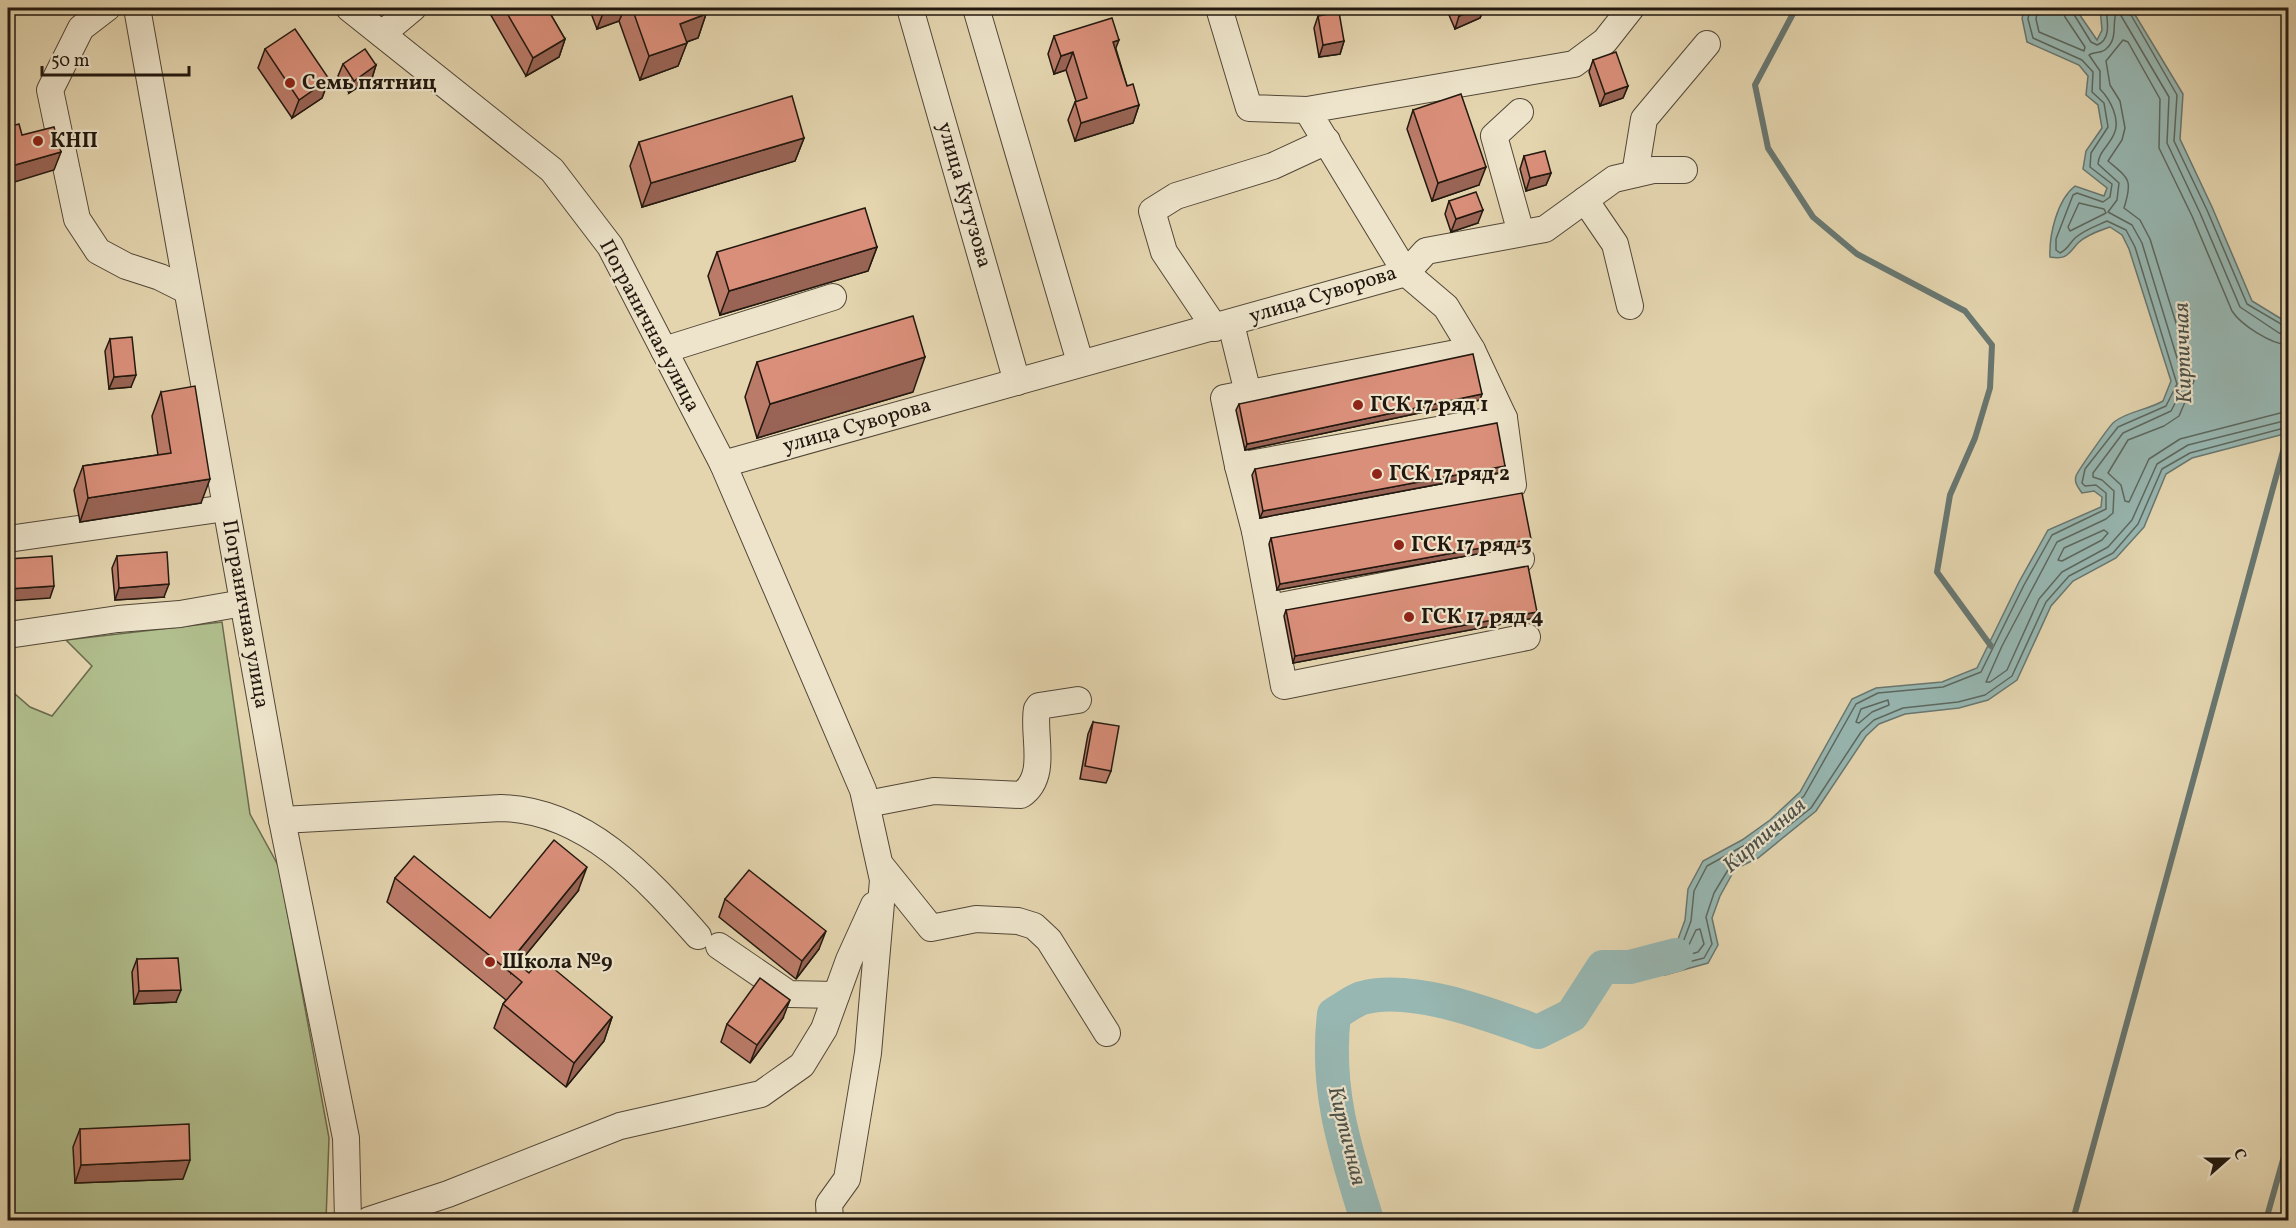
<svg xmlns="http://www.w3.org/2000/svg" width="2296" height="1228" viewBox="0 0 2296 1228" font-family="Vollkorn,serif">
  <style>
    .green { fill: #b1be8d; stroke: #6a6b4e; stroke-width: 1.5 }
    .water { fill: #97b7b2; stroke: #687771; stroke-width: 1.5 }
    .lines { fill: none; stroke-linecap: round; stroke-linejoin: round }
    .shore { stroke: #5c6860; stroke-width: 1.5 }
    .stream { stroke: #687771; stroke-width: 6 }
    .river { stroke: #97b7b2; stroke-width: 34 }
    .minor-casing { stroke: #524737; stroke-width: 28 }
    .minor { stroke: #ede4cb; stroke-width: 26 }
    .wall { fill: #bb7b69; stroke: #22180f; stroke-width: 1.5 }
    .shaded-wall { fill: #996455; stroke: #22180f; stroke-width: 1.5 }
    .building { fill: #da8f7a; stroke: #22180f; stroke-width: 1.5 }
    .poi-dot { fill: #8f2418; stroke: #ede4cb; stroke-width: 2 }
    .labels { text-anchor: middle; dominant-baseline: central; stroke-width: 4.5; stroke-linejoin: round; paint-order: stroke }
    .poi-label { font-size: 21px; font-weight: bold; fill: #22180f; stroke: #ede4cb; text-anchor: start }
    .street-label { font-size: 21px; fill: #22180f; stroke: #ede4cb }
    .water-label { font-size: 22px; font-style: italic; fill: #4b5048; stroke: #ede4cb }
  </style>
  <rect width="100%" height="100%" fill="#e4d5af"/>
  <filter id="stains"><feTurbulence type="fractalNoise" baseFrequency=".00333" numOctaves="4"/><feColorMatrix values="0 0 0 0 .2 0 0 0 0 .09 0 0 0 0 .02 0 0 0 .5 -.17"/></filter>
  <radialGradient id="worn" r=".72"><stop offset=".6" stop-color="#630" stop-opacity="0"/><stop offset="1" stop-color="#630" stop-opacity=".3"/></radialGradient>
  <polygon class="green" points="222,622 250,814 279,867 329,1138 326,1220 8,1220 8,688 30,707 52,716 92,666 66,640"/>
  <path class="water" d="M2025,8H2075L2097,40L2102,30L2100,8H2131L2183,94L2180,139L2212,207L2252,301L2288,323V433L2192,458L2166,474L2144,527L2116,558L2073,581L2051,606L2017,680L1988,700L1959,708L1905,714L1879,724L1866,736L1816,811L1758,858L1735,869L1720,896L1712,918L1718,945L1708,963L1665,975L1630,967L1648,955L1677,942L1685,920L1688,889L1703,861L1742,840L1770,820L1800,792L1852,699L1876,688L1942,682L1977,668L2019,582L2048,530L2101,507L2102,497L2094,491L2082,493C2078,487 2074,483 2076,476C2077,472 2110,425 2114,422C2128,411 2148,410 2163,401L2171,381L2129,249L2122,235L2110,227C2099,231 2086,235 2078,243C2068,254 2067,260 2050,257C2049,235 2057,200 2075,186L2104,196L2107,188L2083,169L2086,151L2102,128L2098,105L2086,95L2088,76L2079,65L2027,42L2022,18Z"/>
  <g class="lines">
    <g class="shore">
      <path d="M2030,8L2028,19L2033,38L2082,60L2093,72L2092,92L2104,103L2108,127L2091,153L2090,167L2112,184L2110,197L2103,202L2077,193L2073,195L2056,239V250L2060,253C2068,249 2069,244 2075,238C2084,230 2096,226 2107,221L2126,230L2135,247L2177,384L2166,406L2118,427L2085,469L2082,483L2085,486L2096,485L2106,493V509L2052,535L2024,585L1981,672L1943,687L1878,693L1856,704L1804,796L1773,825L1745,845L1707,866L1694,891L1691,921L1682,945L1651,960L1650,965L1665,968L1704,958L1712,944L1706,917L1714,893L1731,865L1754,853L1811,808L1861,732L1874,720L1903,708L1958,702L1985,695L2012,676L2046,602L2069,576L2113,553L2138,524L2162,469L2190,453L2288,427"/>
      <polyline points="2038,8 2036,19 2039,32 2084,51 2085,47 2065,17 2063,8"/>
      <path d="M2070,8L2091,42L2097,45C2112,39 2107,20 2106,8"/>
      <polyline points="2127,8 2177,95 2174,141 2207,210 2247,304 2288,328"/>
      <polygon points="2079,203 2104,209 2106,213 2070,231 2068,227"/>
      <path d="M2288,335L2279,333L2240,307L2200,213L2167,143L2169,97L2120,14L2116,13C2112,25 2118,39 2106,49C2101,54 2094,51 2089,55L2100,71V89C2110,99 2121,120 2114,134C2109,146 2099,151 2098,164L2119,183L2117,200L2108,212L2132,225L2142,243L2185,384L2171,411L2123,433L2093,473V477L2102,480L2114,491L2113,513L2106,519L2057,542L2002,646L1986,682H1990L2007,670L2039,599L2062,572L2108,547L2132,520L2157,464L2188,445L2288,420"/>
      <path d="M2288,345C2271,344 2241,325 2232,311L2192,216L2159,148L2160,99L2128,42L2123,40L2106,61L2110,85L2120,101L2125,128L2122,140L2108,161C2129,179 2133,179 2124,208L2140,220L2150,239L2194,381L2179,416L2164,426L2128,440L2108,473L2121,485L2125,501L2129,502L2149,459L2180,439L2288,411"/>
      <polygon points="2104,530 2108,533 2102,540 2062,561 2058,560 2064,548"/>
      <polygon points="1888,700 1889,705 1872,712 1859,723 1856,722 1861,709"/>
      <polygon points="1700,929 1704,944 1698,952 1688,955 1686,951 1696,930"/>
    </g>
    <g class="stream">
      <polyline points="1796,8 1755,85 1768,148 1813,217 1857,254 1965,311 1992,345 1990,388 1975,438 1950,495 1937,572 1991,646"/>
      <polyline points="2073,1220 2288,433"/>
      <polyline points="2266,1220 2288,1142"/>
    </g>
    <path class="river" d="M1367,1220C1345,1149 1325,1090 1334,1014C1343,1009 1353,1001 1362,998C1412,984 1491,1015 1538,1032L1572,1015L1603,967H1630L1676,955"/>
    <g class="minor-casing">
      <g id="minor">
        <polyline points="107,8 81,28 50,90 77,219 98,251 126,266 160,277 186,290"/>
        <polyline points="137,8 282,820 346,1138 348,1220"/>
        <polyline points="349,8 552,170 610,246 723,464 863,790 883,880 868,1053 847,1179 829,1204 830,1220"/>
        <polyline points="910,8 1017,382"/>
        <polyline points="976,8 1080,362"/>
        <polyline points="1219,8 1249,108 1307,110"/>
        <polyline points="382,34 413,8"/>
        <polyline points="1520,112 1494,136 1521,233"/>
        <polyline points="1635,174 1644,119 1707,44"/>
        <polyline points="1585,200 1615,244 1630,306"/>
        <polyline points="1231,324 1248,393"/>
        <polyline points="1215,328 1164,252 1152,211 1176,196 1273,166 1327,141"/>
        <polyline points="664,350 833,297"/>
        <polyline points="1472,350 1224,398 1238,466 1255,531 1284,686 1527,637"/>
        <polyline points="723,464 1406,273 1307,110 1574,64 1605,41 1631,8"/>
        <polyline points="1238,466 1504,418"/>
        <polyline points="1255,531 1513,485 1504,418 1472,350 1446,307 1406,273 1426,251 1545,229 1614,179 1653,170 1684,170"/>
        <polyline points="8,539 226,508"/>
        <polyline points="1270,608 1521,559"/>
        <polyline points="8,635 118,619 180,614 243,603"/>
        <path d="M867,804L934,791L1021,795C1049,776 1032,735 1037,709L1039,706L1078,700"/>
        <path d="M282,820L501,808C585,810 646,877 698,936"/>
        <polyline points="882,867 931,928 976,919 1018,921 1034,926 1049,940 1107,1033"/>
        <polyline points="719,946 789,994 836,995"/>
        <polyline points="369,1220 448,1194 620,1126 761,1094 802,1065 824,1029 849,960 874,905"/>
      </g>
    </g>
    <use href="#minor" class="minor"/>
  </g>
  <g class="wall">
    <polygon points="491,8 547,8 565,39 559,57 526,76 489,12"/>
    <polygon points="589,8 704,8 706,14 698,38 687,42 678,66 640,80 619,21 597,29"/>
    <polygon points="1446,8 1484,8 1480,18 1455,29"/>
    <polygon points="1318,16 1344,41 1340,54 1319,57 1314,28"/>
    <polygon points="1054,36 1116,49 1127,86 1139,105 1133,123 1075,141 1068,120 1075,102 1076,101 1066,70 1054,74 1048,54"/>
    <polygon points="265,49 329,79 322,98 292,118 258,68"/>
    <polygon points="1593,60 1628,86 1623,98 1600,106 1589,72"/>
    <polygon points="343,64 376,65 372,78 349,93 338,76"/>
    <polygon points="1413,110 1479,185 1432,201 1407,129"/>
    <polygon points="804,138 795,161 642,207 630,166 639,142"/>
    <polygon points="1524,156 1551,173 1546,185 1526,191 1520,169"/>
    <polygon points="1449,201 1478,223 1451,232 1445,214"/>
    <polygon points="877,247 868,271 720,315 708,276 717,252"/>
    <polygon points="110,339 131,387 109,389 105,351"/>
    <polygon points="757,362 913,392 757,438 745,397"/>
    <polygon points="161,392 201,503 80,522 74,490 83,466 158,455 152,416"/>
    <polygon points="1480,400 1245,450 1236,410 1239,404"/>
    <polygon points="1255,469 1503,472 1260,518 1252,475"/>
    <polygon points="1271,538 1531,539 1528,545 1277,590 1269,544"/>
    <polygon points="117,556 164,597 115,600 112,568"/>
    <polygon points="1286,610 1537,612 1534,618 1293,663 1284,616"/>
    <polygon points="1093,722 1111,771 1106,783 1080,779 1088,734"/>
    <polygon points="395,878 490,918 578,891 518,964 529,973 612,1017 604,1041 566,1087 494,1028 503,1004 506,1000 387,902"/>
    <polygon points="725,899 819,949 796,979 719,917"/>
    <polygon points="137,959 176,1002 134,1004 132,972"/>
    <polygon points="783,1018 750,1063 721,1042 727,1024"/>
    <polygon points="80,1129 183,1179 75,1183 73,1147"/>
  </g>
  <g class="shaded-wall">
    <polygon points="605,8 625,8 619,21 597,29"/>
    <polygon points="1008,8 1025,8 1007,12"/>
    <polygon points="1480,8 1484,8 1480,18 1455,29 1459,16"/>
    <polygon points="706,14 698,38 671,47 680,24"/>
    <polygon points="565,39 559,57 526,76 533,58"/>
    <polygon points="1119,40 1112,58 1113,42"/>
    <polygon points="1344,41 1340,54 1319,57 1323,45"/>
    <polygon points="687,43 678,66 640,80 649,56"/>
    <polygon points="1073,52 1066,70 1054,74 1061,56"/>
    <polygon points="376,65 372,78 349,93 354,81"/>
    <polygon points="329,79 322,98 292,118 299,100"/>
    <polygon points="1628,86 1623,98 1600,106 1605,94"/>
    <polygon points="1139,105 1133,123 1075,141 1081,123"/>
    <polygon points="804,138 795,161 642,207 651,183"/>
    <polygon points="61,152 54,170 8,184 8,167"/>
    <polygon points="1486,167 1479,185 1432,201 1438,183"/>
    <polygon points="1551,173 1546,185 1526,191 1530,178"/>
    <polygon points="1483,210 1478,223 1451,232 1456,219"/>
    <polygon points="877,247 868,271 720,315 729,291"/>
    <polygon points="925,357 913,392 757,438 770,404"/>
    <polygon points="136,375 131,387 109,389 114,377"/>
    <polygon points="1482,394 1480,400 1245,450 1247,444"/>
    <polygon points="1505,466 1503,472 1260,518 1263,511"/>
    <polygon points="210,479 201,503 80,522 88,498"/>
    <polygon points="1531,539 1528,545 1277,590 1280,584"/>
    <polygon points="169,584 164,597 115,600 119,588"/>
    <polygon points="54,586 50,598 8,601 8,589"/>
    <polygon points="1537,612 1534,618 1293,663 1295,656"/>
    <polygon points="587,867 578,891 511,973 512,959"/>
    <polygon points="826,931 819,949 796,979 802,961"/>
    <polygon points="181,990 176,1002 134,1004 139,991"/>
    <polygon points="790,1000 783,1018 750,1063 757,1045"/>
    <polygon points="612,1017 604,1041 566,1087 574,1063"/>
    <polygon points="190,1160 183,1179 75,1183 81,1165"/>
  </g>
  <g class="building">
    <polygon points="504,8 547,8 565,39 533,58"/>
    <polygon points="632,8 704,8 706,14 680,24 687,43 649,56"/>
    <polygon points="1455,8 1480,8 1459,16"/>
    <polygon points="1339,12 1344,41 1323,45 1318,16"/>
    <polygon points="1112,18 1119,40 1113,42 1127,86 1133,84 1139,105 1081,123 1075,102 1087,98 1073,52 1061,56 1054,36"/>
    <polygon points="295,29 329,79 299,100 265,49"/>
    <polygon points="365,49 376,65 354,81 343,64"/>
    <polygon points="1616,52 1628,86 1605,94 1593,60"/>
    <polygon points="1461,94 1486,167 1438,183 1413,110"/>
    <polygon points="792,96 804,138 651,183 639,142"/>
    <polygon points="19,124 22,135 54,127 61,152 8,167 8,127"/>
    <polygon points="1545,151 1551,173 1530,178 1524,156"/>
    <polygon points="1476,192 1483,210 1456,219 1449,201"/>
    <polygon points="865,208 877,247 729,291 717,252"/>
    <polygon points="913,316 925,357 770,404 757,362"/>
    <polygon points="132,337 136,375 114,377 110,339"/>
    <polygon points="1473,354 1482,394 1247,444 1239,404"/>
    <polygon points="195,386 210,479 88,498 83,466 171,453 161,392"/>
    <polygon points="1497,423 1505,466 1263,511 1255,469"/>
    <polygon points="1522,493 1531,539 1280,584 1271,538"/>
    <polygon points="167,552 169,584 119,588 117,556"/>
    <polygon points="52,556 54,586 8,589 8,559"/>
    <polygon points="1528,566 1537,612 1295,656 1286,610"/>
    <polygon points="1093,722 1119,726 1111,771 1085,766"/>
    <polygon points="554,840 587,867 512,959 529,973 541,958 612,1017 574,1063 503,1004 522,982 395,878 414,856 490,918"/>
    <polygon points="749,870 826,931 802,961 725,899"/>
    <polygon points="178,958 181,990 139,991 137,959"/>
    <polygon points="760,978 790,1000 757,1045 727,1024"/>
    <polygon points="189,1124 190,1160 81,1165 80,1129"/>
  </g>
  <g class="poi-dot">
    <circle cx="290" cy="83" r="6"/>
    <circle cx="38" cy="141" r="6"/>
    <circle cx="1358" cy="405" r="6"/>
    <circle cx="1377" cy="474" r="6"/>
    <circle cx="1399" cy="545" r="6"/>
    <circle cx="1409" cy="617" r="6"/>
    <circle cx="490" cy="962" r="6"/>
  </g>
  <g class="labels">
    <g class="poi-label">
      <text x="302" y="83">Семь пятниц</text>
      <text x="50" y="141">КНП</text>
      <text x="1370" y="405">ГСК 17 ряд 1</text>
      <text x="1389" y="474">ГСК 17 ряд 2</text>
      <text x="1411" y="545">ГСК 17 ряд 3</text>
      <text x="1421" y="617">ГСК 17 ряд 4</text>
      <text x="502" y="962">Школа №9</text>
    </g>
    <g class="street-label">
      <text transform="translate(964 195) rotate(74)">улица Кутузова</text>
      <text transform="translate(1323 295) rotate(-17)">улица Суворова</text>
      <text transform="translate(649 326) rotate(62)">Пограничная улица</text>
      <text transform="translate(857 426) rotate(-16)">улица Суворова</text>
      <text transform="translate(245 614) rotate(80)">Пограничная улица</text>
    </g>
    <g class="water-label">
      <text transform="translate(2184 353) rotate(-92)">Кирпичная</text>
      <text transform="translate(1765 836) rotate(-41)">Кирпичная</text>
      <text transform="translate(1346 1136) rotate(76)">Кирпичная</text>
    </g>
  </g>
  <rect width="2296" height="1228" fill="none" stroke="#e4d5af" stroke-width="30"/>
  <rect x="9" y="9" width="2278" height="1210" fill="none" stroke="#22180f" stroke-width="3"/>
  <rect x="15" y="15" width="2266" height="1198" fill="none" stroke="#22180f" stroke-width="1.5"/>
  <g transform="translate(2227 1159) rotate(69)" stroke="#ede4cb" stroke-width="4.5" paint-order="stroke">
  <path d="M0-4.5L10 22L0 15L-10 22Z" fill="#22180f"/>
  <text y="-9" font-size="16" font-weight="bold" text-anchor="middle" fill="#22180f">С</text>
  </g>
  <path d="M42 66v9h147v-9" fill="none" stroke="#22180f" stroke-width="3"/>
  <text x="51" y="66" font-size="18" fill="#22180f" stroke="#ede4cb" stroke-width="4.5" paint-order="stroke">50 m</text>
  <rect width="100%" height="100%" filter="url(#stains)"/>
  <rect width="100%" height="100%" fill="url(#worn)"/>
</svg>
